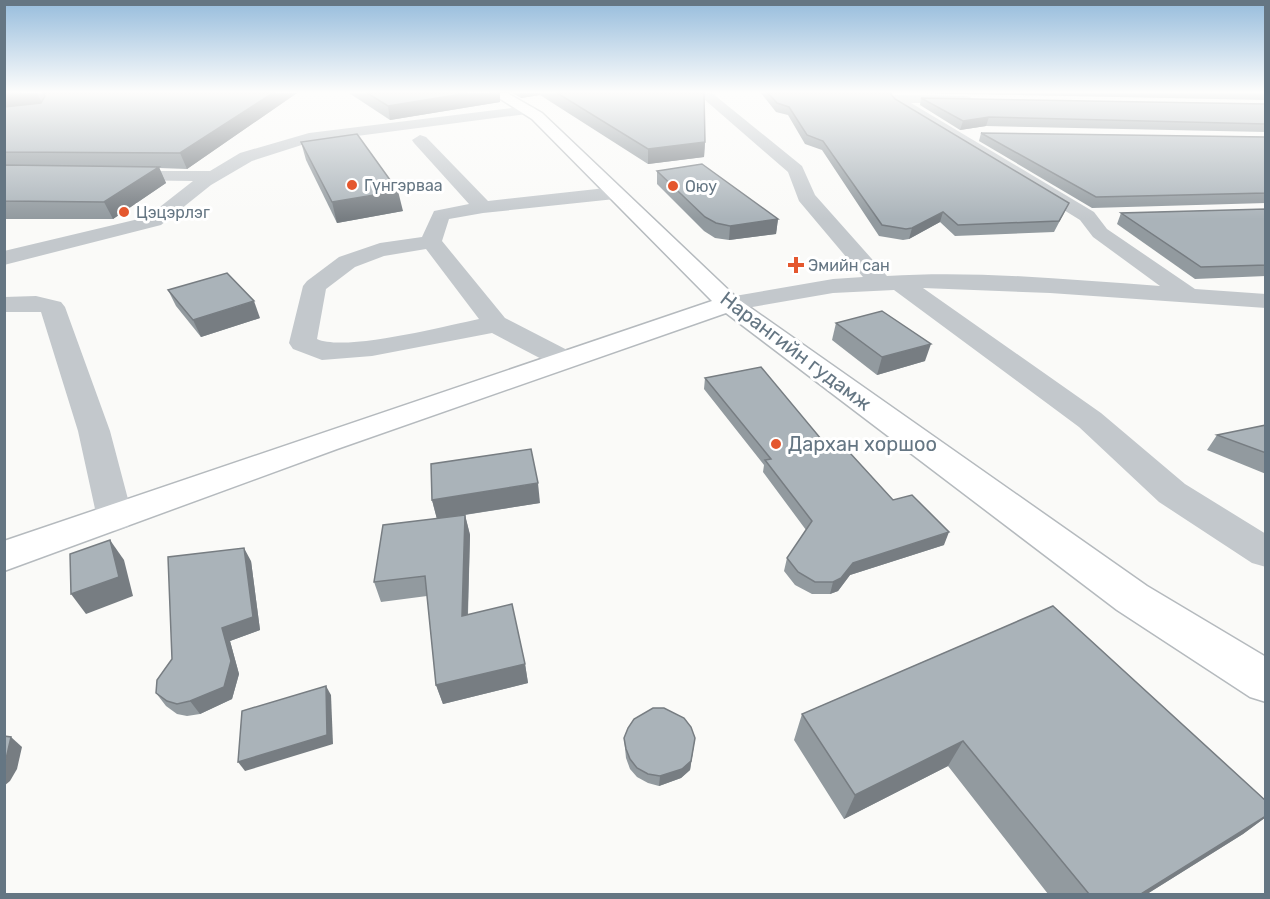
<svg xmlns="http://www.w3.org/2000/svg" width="1270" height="899" viewBox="0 0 1270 899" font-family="Rubik,sans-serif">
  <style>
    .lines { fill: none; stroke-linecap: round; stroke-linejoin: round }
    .major-casing { stroke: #b5babe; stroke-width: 3 }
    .minor { fill: #c3c8cc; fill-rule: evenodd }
    .major { fill: #fff; fill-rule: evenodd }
    .wall { fill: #929a9f }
    .shaded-wall { fill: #777d82 }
    .building { fill: #aab3b9; stroke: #777d82; stroke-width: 1.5 }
    .poi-dot { fill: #e4572e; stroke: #fff; stroke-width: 2 }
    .labels { text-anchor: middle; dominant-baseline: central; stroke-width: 6; stroke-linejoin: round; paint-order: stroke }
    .far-poi-label { font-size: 16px; fill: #657683; stroke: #fff; text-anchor: start }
    .street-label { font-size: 20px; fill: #657683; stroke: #fff }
    .poi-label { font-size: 20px; fill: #657683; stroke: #fff; text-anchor: start }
  </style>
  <rect width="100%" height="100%" fill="#fafaf8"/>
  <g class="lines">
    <g class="major-casing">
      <polygon id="major" points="491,93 507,93 542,113 738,299 1147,586 1266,657 1266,702 1250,697 1117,610 726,313 337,449 4,571 4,541 712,301 532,119"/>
    </g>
    <g class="minor">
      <path d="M697,93H712L802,166L815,195L887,276C978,270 1070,280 1160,286L1093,237L1080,220L894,105L888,99L895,95L965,96L970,97L972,100L970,103H911L1094,212L1107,229L1195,289L1266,294V308L1050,293L923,288L1101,413L1185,484L1266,534V567L1252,563L1159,502L1079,427L894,290L833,293L729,311L720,309L717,304L720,299L729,297L833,279L863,277L799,201L788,172Z"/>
      <polygon points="529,106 534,107 536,110 534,113 311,142 252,161 211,185 161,225 4,265 4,251 147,217 193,181 119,180 113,179 110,175 113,171 210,171 240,153 309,133"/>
      <path d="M420,135L426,137L488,201L615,187L622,189L624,193L622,197L615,199L483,213L449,219L442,241L505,318L573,353L577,359L573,365L563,367L553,365L492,333L372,356L322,360L293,349L289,343L303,286L307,281L339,257L380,243L422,237L434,211L469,204L414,143L412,140ZM426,249L479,319C445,326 345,352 317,339L326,289L355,267L384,256Z"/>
      <polygon points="36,296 61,302 65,307 110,431 133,518 128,527 115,531 102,527 97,518 78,431 41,312 4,312 4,297"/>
    </g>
    <use href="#major" class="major"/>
  </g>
  <g class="wall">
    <polygon points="4,93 297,93 187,169 159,168 166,183 113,219 4,219"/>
    <polygon points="349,93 500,93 500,102 390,120"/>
    <polygon points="512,93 704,93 705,142 704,157 648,164 540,95 521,98"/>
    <polygon points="761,93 893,93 891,95 895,99 1069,203 1064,213 1054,232 955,236 940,222 909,239 903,240 879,236 822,150 805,144 788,115 776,112"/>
    <polygon points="917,93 1266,93 1266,100"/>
    <polygon points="921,98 1266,104 1266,132 986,126 960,130 920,105"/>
    <polygon points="981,133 1266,137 1266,203 1092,208 979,141"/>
    <polygon points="301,142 403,211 337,223 306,160"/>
    <polygon points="657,171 778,219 776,234 729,240 715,238 704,231 657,184"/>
    <polygon points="1266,209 1266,276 1195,279 1117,224 1121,213"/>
    <polygon points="168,290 260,318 201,337 176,306"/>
    <polygon points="836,323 925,361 877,375 832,340"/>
    <polygon points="705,378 826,445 893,500 944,545 850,575 838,591 830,594 812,594 795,585 784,571 787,558 806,530 763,472 764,465 704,389"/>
    <polygon points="1266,425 1266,474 1207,450 1217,435"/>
    <polygon points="432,500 540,503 446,518 465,515 470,535 468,615 525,664 528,683 443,704 436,685 427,596 381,602 374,582 437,519"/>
    <polygon points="251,561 260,630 230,641 239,674 232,699 200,714 187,716 177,714 166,706 156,693"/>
    <polygon points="1053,606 1266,801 1266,817 1243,834 1147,894 1048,894 948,766 844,819 794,740 802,714"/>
    <polygon points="624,738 695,738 690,770 681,778 659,786 648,783 637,777 630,769 626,758"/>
  </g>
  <g class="shaded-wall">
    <polygon points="21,93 37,93 43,105 4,110 4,95"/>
    <polygon points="273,93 297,93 187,169 180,153"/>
    <polygon points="468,93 500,93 500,102 390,120 388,106"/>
    <polygon points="520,93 540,93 540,95 521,98"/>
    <polygon points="989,117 986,126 960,130 963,121"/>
    <polygon points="705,142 704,157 648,164 648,149"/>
    <polygon points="159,167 166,183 113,219 104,202"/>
    <polygon points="398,191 403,211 337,223 332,202"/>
    <polygon points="943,212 940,222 909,239 912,228"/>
    <polygon points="778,219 776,234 729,240 730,226"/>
    <polygon points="254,301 260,318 201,337 193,320"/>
    <polygon points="931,344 925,361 877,375 882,357"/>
    <polygon points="538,483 540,503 437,519 432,500"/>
    <polygon points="465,515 470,535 467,636 462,616"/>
    <polygon points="949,532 944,545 850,575 838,591 830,594 833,582 853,563"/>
    <polygon points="110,540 124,560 133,596 86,614 71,594"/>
    <polygon points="244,548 251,561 260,630 230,641 239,674 232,699 200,714 190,701 222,628"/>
    <polygon points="525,664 528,683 443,704 436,685"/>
    <polygon points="326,686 331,695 333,744 245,771 238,762"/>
    <polygon points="11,737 22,747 17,769 10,781 4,786 4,762"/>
    <polygon points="695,738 690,770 681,778 659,786 660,776"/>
    <polygon points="963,741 948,766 844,819 855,795"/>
    <polygon points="1266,816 1266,817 1243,834 1147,894 1141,894"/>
  </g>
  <g class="building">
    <polygon points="4,93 21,93 4,95"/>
    <polygon points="43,93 273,93 180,153 4,152 4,107 41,103 45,96"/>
    <polygon points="367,93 468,93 388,106"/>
    <polygon points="557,93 704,93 705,142 648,149"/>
    <polygon points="768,93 890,93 895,99 1069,203 1059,221 958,225 943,212 912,228 906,229 882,225 823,141 807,135 789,107 777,103"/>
    <polygon points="921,98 1266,104 1266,124 989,117 963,121"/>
    <polygon points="981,133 1266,137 1266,193 1096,197"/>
    <polygon points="357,134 398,191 332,202 301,142"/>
    <polygon points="702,164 778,219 730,226 716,223 705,217 657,171"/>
    <polygon points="4,165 159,167 104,202 4,201"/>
    <polygon points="1266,209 1266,265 1201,267 1121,213"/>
    <polygon points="227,273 254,301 193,320 168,290"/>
    <polygon points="882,311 931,344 882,357 836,323"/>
    <polygon points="761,367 826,445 840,442 893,500 912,495 949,532 853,563 841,578 833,582 815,582 798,572 787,558 812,521 765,460 771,459 705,378"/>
    <polygon points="1266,425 1266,453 1217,435"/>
    <polygon points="531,449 538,483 432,500 431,464"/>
    <polygon points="465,515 462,616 512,604 525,664 436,685 425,576 374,582 383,525"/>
    <polygon points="110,540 119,577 71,594 70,554"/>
    <polygon points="244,548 253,617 222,628 231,661 224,687 190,701 177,704 167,701 156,693 157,680 172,659 168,557"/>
    <polygon points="1053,606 1266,801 1266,816 1141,894 1089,894 963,741 855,795 802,714"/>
    <polygon points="326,686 327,735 238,762 242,711"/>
    <polygon points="653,708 664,708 684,718 691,727 695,738 691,761 682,769 660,776 648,774 637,768 630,759 626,749 624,738 628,728 634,719"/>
    <polygon points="4,736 11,737 6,759 4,762"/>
  </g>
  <linearGradient id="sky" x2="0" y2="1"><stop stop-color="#96bcdc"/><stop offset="0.42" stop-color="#fdfdfc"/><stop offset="1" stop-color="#fdfdfc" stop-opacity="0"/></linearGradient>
  <rect width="1270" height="219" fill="url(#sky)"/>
  <g class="poi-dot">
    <circle cx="352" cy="185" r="6"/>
    <circle cx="673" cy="186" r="6"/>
    <circle cx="124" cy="212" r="6"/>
    <path d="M793 256h6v6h6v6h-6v6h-6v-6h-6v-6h6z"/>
    <circle cx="776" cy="444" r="6"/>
  </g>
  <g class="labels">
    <g class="far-poi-label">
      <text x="364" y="185">Гүнгэрваа</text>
      <text x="685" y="186">Оюу</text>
      <text x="136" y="212">Цэцэрлэг</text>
      <text x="808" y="265">Эмийн сан</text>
    </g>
    <g class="street-label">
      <text transform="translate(796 351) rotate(37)">Нарангийн гудамж</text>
    </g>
    <g class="poi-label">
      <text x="788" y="444">Дархан хоршоо</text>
    </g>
  </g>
  <rect width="1270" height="899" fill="none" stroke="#657683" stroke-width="12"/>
</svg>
